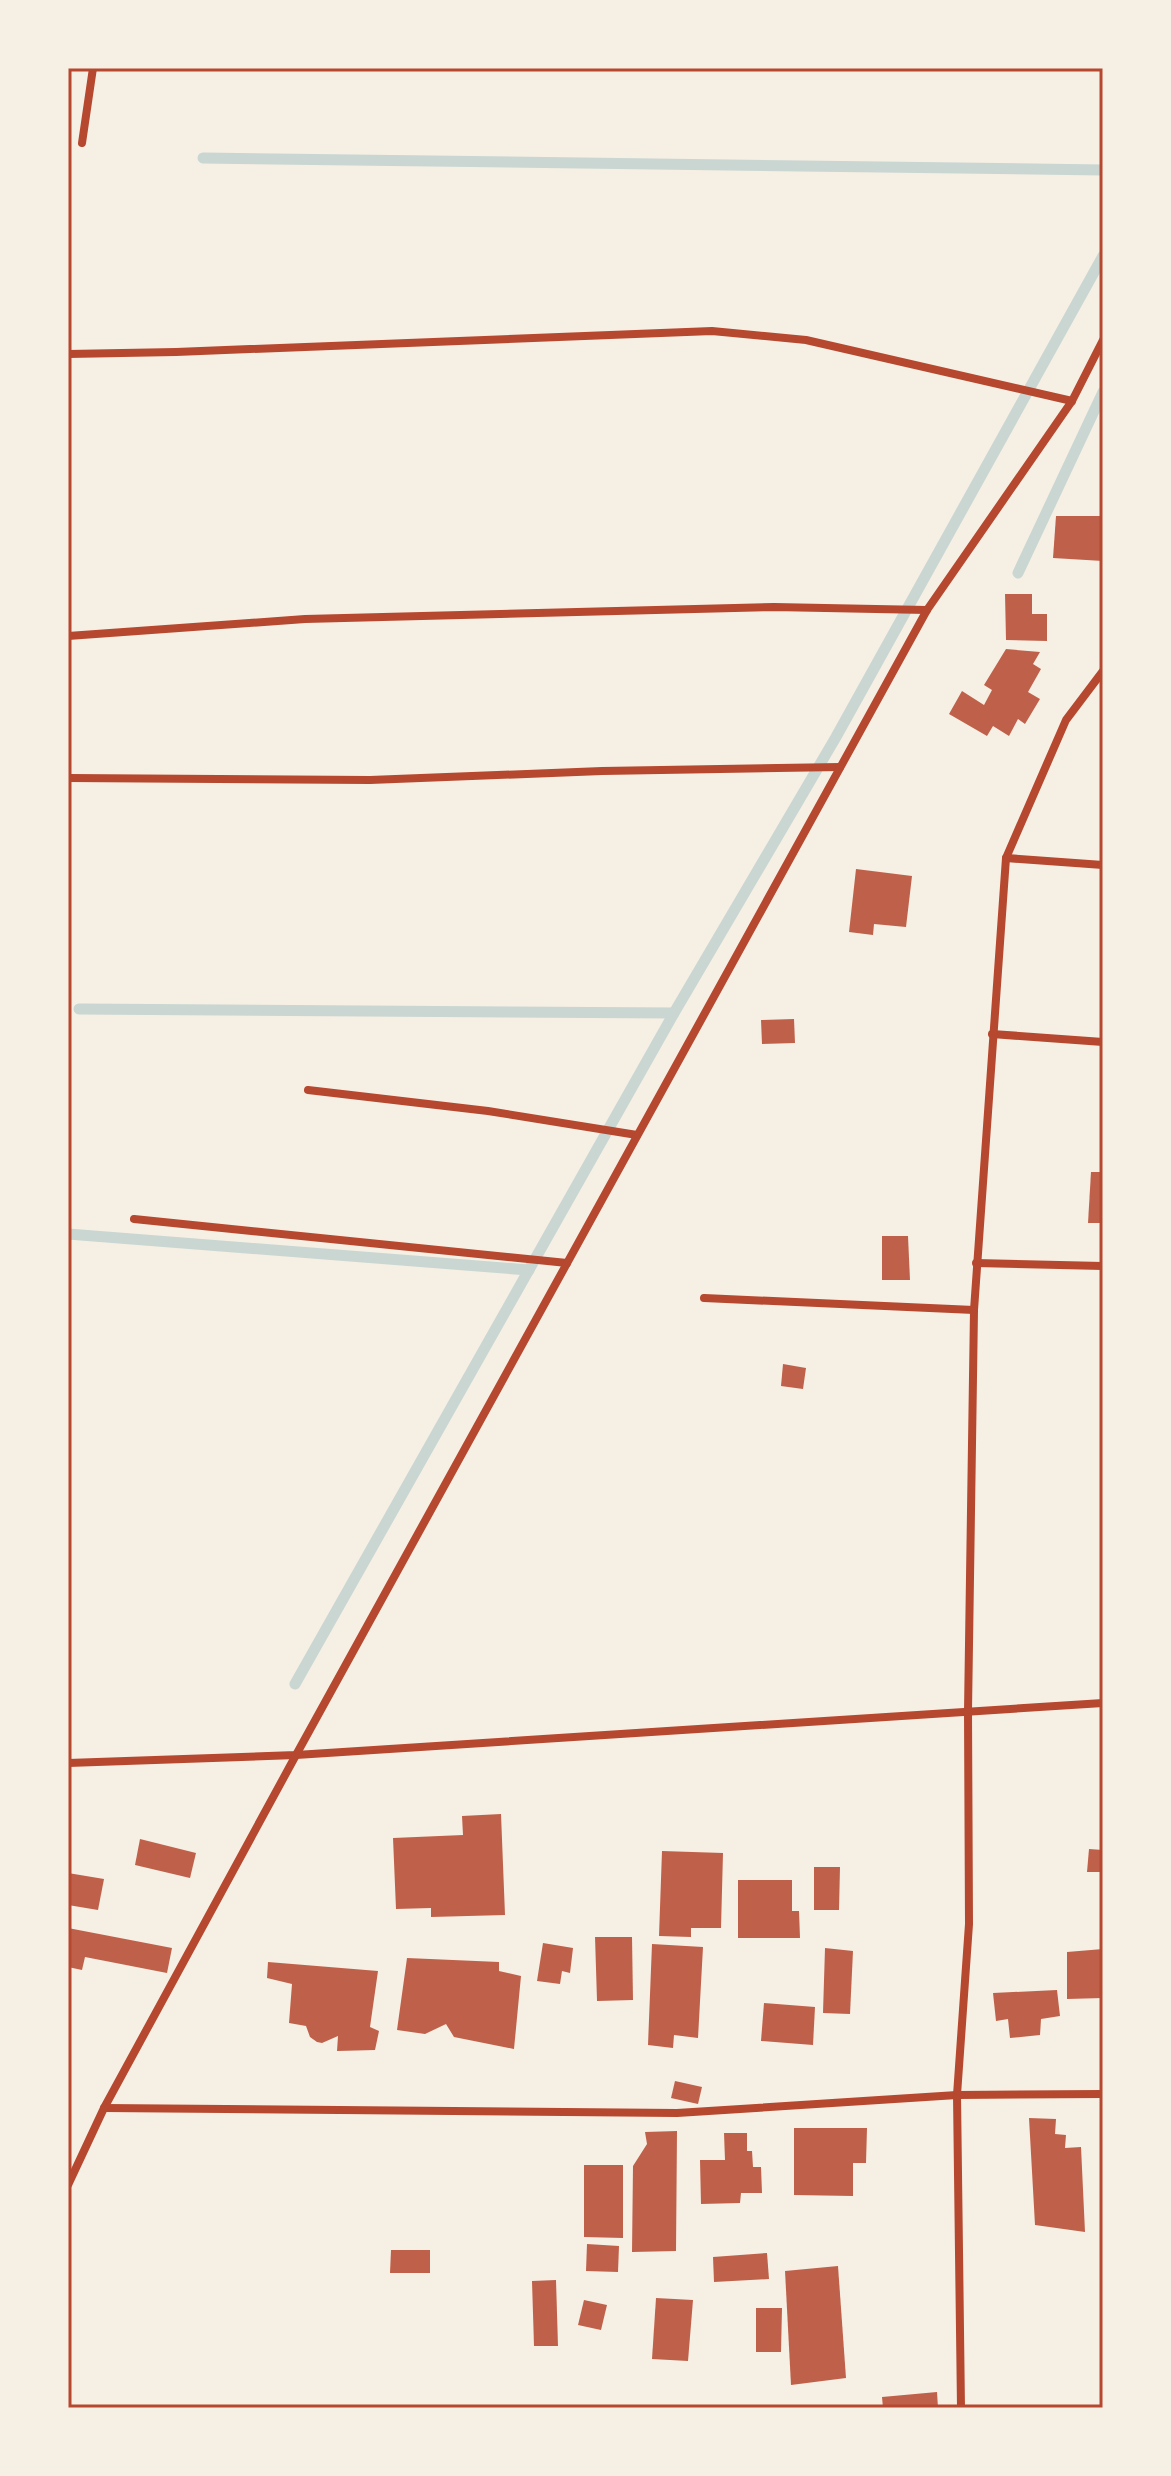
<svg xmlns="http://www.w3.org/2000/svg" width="1171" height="2476" viewBox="0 0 1171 2476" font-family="Jost,sans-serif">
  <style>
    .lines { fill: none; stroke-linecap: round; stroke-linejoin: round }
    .stream { stroke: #c9d6d2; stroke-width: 11 }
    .building { fill: #bf614a }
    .minor { stroke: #b5482f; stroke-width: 8 }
    .neatline { fill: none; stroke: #b5482f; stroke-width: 3 }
  </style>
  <rect width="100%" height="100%" fill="#f6efe4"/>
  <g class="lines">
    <g class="stream">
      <polyline points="203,158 1103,170"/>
      <polyline points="1018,573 1103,392"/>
      <polyline points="79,1009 674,1013"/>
      <polyline points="68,1234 529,1270"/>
      <polyline points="295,1684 674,1013 836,737 1103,256"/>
    </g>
  </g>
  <g class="building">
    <polygon points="1056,516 1103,516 1103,561 1053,558"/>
    <polygon points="1005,594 1032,594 1032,614 1047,614 1047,641 1006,640"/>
    <polygon points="1006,649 1040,652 1033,664 1041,669 1028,692 1040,699 1025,724 1018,719 1009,736 993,726 987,736 949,714 962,691 984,705 992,690 984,685"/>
    <polygon points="856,869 912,876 906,927 874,924 873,935 849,932"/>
    <polygon points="794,1019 795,1043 762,1044 761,1020"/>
    <polygon points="1091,1172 1103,1172 1103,1223 1088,1223"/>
    <polygon points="882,1236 908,1236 910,1280 882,1280"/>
    <polygon points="783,1364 806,1368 803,1389 781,1386"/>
    <polygon points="501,1814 505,1915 431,1917 431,1908 396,1909 393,1838 463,1835 462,1816"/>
    <polygon points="140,1839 196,1853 190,1878 135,1865"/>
    <polygon points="1089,1849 1103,1850 1103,1872 1087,1872"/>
    <polygon points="662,1851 723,1853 721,1928 691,1928 691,1937 659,1936"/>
    <polygon points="814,1867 840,1867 839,1910 814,1910"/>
    <polygon points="68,1873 104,1879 98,1910 68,1905"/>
    <polygon points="738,1880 792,1880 792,1911 799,1911 800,1938 738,1938"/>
    <polygon points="68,1928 172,1948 167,1973 85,1957 82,1970 68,1967"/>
    <polygon points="595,1937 632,1937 633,2000 597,2001"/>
    <polygon points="543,1943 573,1948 570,1973 562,1971 560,1984 537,1981"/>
    <polygon points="652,1944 703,1947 698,2038 674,2035 673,2048 648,2045"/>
    <polygon points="825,1948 853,1951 850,2014 823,2013"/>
    <polygon points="1103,1949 1103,1998 1067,1999 1067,1952"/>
    <polygon points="407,1958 499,1962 499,1971 521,1976 514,2049 454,2037 446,2024 425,2034 397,2030"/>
    <polygon points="268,1962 378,1971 370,2027 379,2031 375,2050 337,2051 338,2036 322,2043 317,2042 310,2037 306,2026 289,2023 292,1984 267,1978"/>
    <polygon points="1057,1990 1060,2016 1041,2019 1040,2035 1010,2038 1008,2019 996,2021 993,1993"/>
    <polygon points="764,2003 815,2007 813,2045 761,2041"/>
    <polygon points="675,2081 702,2087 698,2104 671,2098"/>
    <polygon points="1029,2118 1056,2119 1055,2134 1066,2135 1065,2148 1081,2147 1085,2232 1035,2225"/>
    <polygon points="794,2128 867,2128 866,2163 853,2163 853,2196 794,2195"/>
    <polygon points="677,2131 676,2251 632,2252 633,2166 647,2144 645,2132"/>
    <polygon points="724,2133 747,2133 747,2151 752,2151 753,2167 761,2167 762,2193 741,2193 740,2203 701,2204 700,2160 725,2160"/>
    <polygon points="584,2165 623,2165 623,2238 584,2237"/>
    <polygon points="587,2244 619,2246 618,2272 586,2271"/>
    <polygon points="391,2250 430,2250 430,2273 390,2273"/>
    <polygon points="767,2253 769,2279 714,2282 713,2257"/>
    <polygon points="838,2266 846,2378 791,2385 785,2271"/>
    <polygon points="556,2280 558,2346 534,2346 532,2281"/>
    <polygon points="656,2298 693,2300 688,2361 652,2359"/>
    <polygon points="584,2300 607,2305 601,2330 578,2325"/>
    <polygon points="756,2308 782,2308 781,2352 756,2352"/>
    <polygon points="937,2392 938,2408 883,2408 882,2397"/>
  </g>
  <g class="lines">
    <g class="minor">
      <polyline points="82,143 93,68"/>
      <polyline points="68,354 176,352 712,331 806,340 1072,401"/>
      <polyline points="68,636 305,619 774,607 927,610"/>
      <polyline points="68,778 370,780 602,771 840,767"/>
      <polyline points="1006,858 1103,865"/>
      <polyline points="992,1034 1103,1042"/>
      <polyline points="308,1090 488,1111 637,1135"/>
      <polyline points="134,1219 567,1263"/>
      <polyline points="976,1263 1103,1266"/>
      <polyline points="704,1298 974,1310"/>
      <polyline points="68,1763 296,1755 1103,1703"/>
      <polyline points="104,2108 677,2113 957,2095 1103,2094"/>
      <polyline points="68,2185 104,2108 296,1755 927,610 1072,401 1103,340"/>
      <polyline points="961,2408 957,2095 969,1924 968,1711 974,1310 1006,858 1066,720 1103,671"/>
    </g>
  </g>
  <rect width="1171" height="2476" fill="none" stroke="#f6efe4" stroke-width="140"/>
  <rect x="70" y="70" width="1031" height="2336" class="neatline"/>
</svg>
